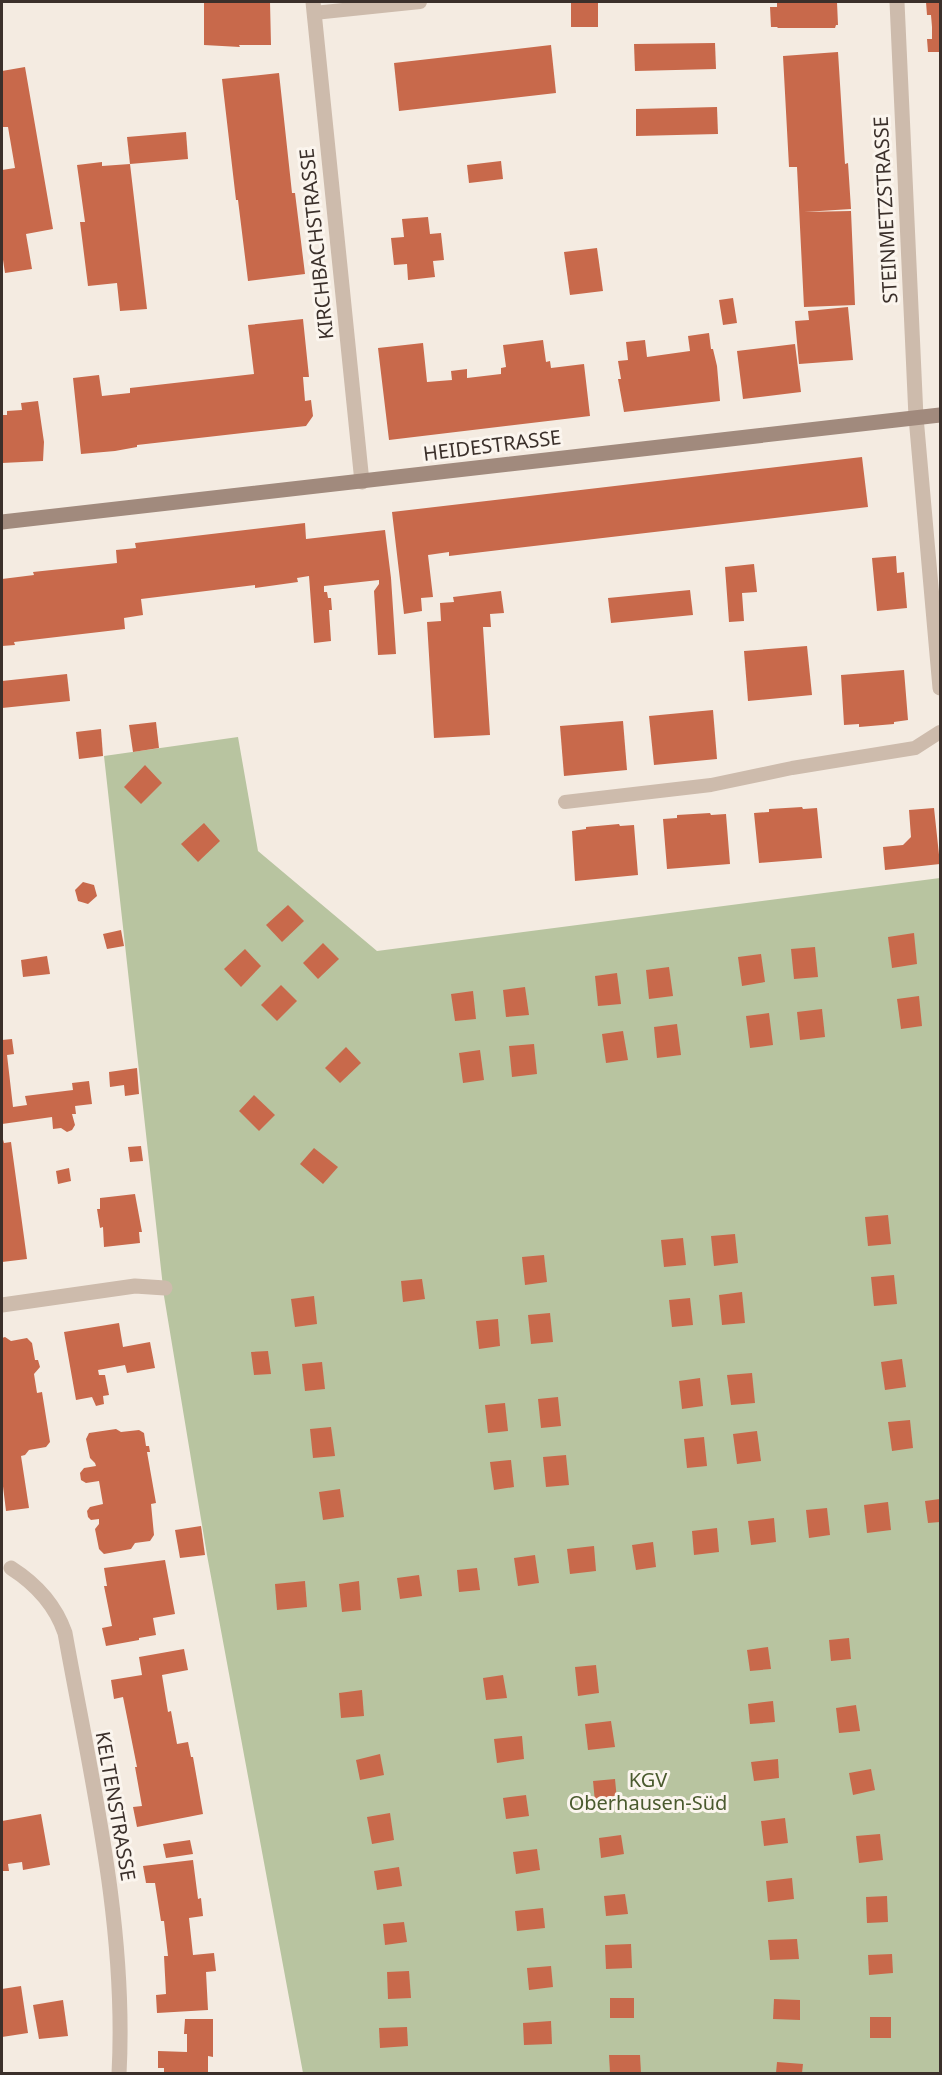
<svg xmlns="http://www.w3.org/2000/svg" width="942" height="2075" viewBox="0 0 942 2075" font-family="'Noto Sans',sans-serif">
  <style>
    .green { fill: #b8c4a0 }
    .building { fill: #c8694b }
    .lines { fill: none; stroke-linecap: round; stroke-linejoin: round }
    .lane { stroke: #cdbbac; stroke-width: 14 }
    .street { stroke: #cdbbac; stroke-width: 15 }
    .secondary { stroke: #a18a7d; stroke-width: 15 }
    .labels { text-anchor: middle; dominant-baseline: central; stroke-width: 6; stroke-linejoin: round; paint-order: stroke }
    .street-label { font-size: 20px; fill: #3b302b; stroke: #fbf5ee }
    .park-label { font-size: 20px; fill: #4a5a2e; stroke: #fbf5ee }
  </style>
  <rect width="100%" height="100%" fill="#f4ebe1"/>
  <polygon class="green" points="238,737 258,851 377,951 940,878 940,2073 303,2073 207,1555 164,1296 104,756"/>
  <g class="building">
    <polygon points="204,2 270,2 271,45 239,45 240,47 204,45"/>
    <rect x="571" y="2" width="27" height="25"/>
    <polygon points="777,2 837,2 838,25 836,25 835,28 777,28 778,27 771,27 770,7 777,7"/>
    <polygon points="926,2 940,2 940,52 928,52 927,39 932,39 932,27 931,15 927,15"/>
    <polygon points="715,43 716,69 635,71 634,44"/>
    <polygon points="551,45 556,93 399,111 394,63"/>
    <polygon points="838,52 845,164 848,163 851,209 804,212 851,211 855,305 804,307 797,167 789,167 783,56"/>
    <polygon points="25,67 53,229 26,234 32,269 5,273 2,253 2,170 15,168 8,127 2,127 2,71"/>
    <polygon points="279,73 292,193 295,193 305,274 248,281 238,200 236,200 222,79"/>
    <polygon points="717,107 718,134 636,136 636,109"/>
    <polygon points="186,132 188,159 130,164 127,137"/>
    <polygon points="501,161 503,179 469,183 467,165"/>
    <polygon points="102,162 102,166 130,164 147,309 120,311 117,283 88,286 80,222 85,222 77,165"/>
    <polygon points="428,217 430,234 441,233 444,260 433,261 435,277 408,280 407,264 394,265 391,238 404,237 402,219"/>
    <polygon points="597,248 603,291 570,295 564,252"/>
    <polygon points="733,298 737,323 723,325 719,300"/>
    <polygon points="848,307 853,360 799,364 795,321 809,320 808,311"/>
    <polygon points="303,319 309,377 303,377 305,401 311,400 313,416 306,426 137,445 137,447 115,451 81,454 73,378 99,375 102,396 130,393 130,388 254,374 248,325"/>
    <polygon points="709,333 711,349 713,349 717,366 720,401 624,412 618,379 621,379 618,361 628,360 626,342 645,340 647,357 690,351 688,336"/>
    <polygon points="543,340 546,362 550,361 551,368 584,364 590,416 389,440 378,348 423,343 427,382 452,380 451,371 467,369 467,378 501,374 501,368 506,367 503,345"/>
    <polygon points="795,344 801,392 743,399 737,351"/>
    <polygon points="38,401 44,442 43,461 2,463 2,415 7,415 7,411 22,410 21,403"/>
    <polygon points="862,457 868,507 449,556 449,552 428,555 433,597 421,598 422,611 404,614 392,512"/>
    <polygon points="305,523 306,539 385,530 391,578 396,654 378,655 374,591 379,584 379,580 324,586 324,592 327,592 328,598 331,598 332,610 329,610 331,641 314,643 309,576 297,578 298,582 255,588 255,585 141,599 143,615 124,618 125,629 14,642 15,645 2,646 2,579 34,575 33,572 117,563 116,550 136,548 135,543"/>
    <polygon points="896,556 897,573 904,572 907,608 877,611 872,558"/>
    <polygon points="754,564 757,592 742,593 744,621 729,622 725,567"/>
    <polygon points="690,590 693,615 611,623 608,598"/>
    <polygon points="501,591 504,613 490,614 491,627 483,627 490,735 434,738 427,622 441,621 440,603 454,602 453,597"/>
    <polygon points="807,646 812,695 748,701 744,651"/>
    <polygon points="904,670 908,720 894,722 894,724 859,727 859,724 844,725 841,675"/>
    <polygon points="67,674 70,701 2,708 2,681"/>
    <polygon points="713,710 717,759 654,765 649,716"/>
    <polygon points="623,721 627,770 564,776 560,726"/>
    <polygon points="156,722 159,748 133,752 129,725"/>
    <polygon points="101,729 103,756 79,759 76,732"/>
    <polygon points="145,765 162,783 141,804 124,787"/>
    <polygon points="802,807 803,809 817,808 822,858 759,863 754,813 769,812 769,809"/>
    <polygon points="934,808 940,864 885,870 883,847 903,845 911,837 909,810"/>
    <polygon points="710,813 711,815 726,814 730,864 667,869 663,819 677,818 677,815"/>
    <polygon points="204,823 220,841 198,862 181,844"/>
    <polygon points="619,824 620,826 634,825 638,875 575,881 572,831 586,829 586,827"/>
    <polygon points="83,882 94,885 97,896 88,904 78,901 75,890"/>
    <polygon points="288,905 304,921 282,942 266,925"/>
    <polygon points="121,930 124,946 107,949 103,934"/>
    <polygon points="914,933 917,964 892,968 888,937"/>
    <polygon points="323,943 339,959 318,979 303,963"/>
    <polygon points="815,947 818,977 794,979 791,949"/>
    <polygon points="245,949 261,966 241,987 224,969"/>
    <polygon points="761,954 765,982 742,986 738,957"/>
    <polygon points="47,956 50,974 23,977 21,960"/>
    <polygon points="669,967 673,996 649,999 646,970"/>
    <polygon points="617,973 621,1004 598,1006 595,976"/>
    <polygon points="281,985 297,1001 277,1021 261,1005"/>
    <polygon points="525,987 529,1015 506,1017 503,990"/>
    <polygon points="473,991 476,1019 455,1021 451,994"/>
    <polygon points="919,996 922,1026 901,1029 897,999"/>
    <polygon points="822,1009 825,1037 800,1040 797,1012"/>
    <polygon points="769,1013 773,1045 750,1048 746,1016"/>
    <polygon points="677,1024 681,1055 657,1058 654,1027"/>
    <polygon points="623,1031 628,1060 606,1063 602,1034"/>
    <polygon points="12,1039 14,1054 7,1055 13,1107 27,1105 25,1096 73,1090 72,1083 89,1081 92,1104 75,1106 76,1114 72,1114 75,1125 72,1130 67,1132 61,1128 53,1129 52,1117 2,1124 2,1040"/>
    <polygon points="534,1044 537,1074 512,1077 509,1046"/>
    <polygon points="346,1047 361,1063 340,1083 325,1068"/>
    <polygon points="480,1050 484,1080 463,1083 459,1053"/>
    <polygon points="137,1068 139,1094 125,1096 124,1085 110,1087 109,1072"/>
    <polygon points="254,1095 275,1115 259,1131 239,1111"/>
    <polygon points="2,1136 4,1143 11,1142 27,1259 2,1262"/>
    <polygon points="141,1146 143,1161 130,1162 128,1147"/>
    <polygon points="314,1148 338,1167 323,1184 300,1164"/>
    <polygon points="69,1168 71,1181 58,1184 56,1171"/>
    <polygon points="135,1194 142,1232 139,1232 140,1243 104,1247 103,1227 100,1228 97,1209 100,1209 100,1198"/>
    <polygon points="888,1215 891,1244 868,1246 865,1217"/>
    <polygon points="735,1234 738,1263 714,1266 711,1236"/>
    <polygon points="683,1238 686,1265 664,1267 661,1240"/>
    <polygon points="544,1255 547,1282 525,1285 522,1257"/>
    <polygon points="894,1275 897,1304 874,1306 871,1277"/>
    <polygon points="422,1279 425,1299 403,1302 401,1281"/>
    <polygon points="742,1292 745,1323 722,1325 719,1295"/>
    <polygon points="314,1296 317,1324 295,1327 291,1299"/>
    <polygon points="690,1298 693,1325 672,1327 669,1300"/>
    <polygon points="550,1313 553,1342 531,1344 528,1315"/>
    <polygon points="498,1319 500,1346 479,1349 476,1321"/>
    <polygon points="119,1323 123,1347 150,1342 155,1368 127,1373 125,1365 98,1370 99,1375 105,1375 109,1395 103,1396 104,1404 96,1406 92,1397 76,1400 64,1332"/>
    <polygon points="5,1337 11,1341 27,1338 32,1343 35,1360 38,1360 40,1367 34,1374 37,1393 42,1392 50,1442 46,1447 29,1450 25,1455 21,1456 29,1508 6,1511 2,1478 2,1338"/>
    <polygon points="268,1351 271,1374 254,1375 251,1352"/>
    <polygon points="902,1359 906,1387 885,1390 881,1362"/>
    <polygon points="322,1362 325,1389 305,1391 302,1364"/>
    <polygon points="752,1373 755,1403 731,1405 727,1375"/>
    <polygon points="700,1378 703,1406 682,1409 679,1381"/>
    <polygon points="558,1397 561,1426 541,1428 538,1399"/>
    <polygon points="505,1403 508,1431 488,1433 485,1405"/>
    <polygon points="910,1420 913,1448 892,1451 888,1422"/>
    <polygon points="331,1427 335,1456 313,1458 310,1429"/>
    <polygon points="116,1429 121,1432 139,1430 144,1433 146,1446 149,1446 150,1452 147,1452 156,1503 151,1504 154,1535 150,1541 135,1543 131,1549 104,1554 99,1549 95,1529 99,1524 99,1519 91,1520 88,1517 87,1511 90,1507 103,1504 99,1481 86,1483 81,1480 80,1473 84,1468 96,1466 95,1463 90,1458 86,1439 89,1433"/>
    <polygon points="757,1431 761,1461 737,1464 733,1434"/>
    <polygon points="704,1437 707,1466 687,1468 684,1439"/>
    <polygon points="566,1455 569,1485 546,1487 543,1457"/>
    <polygon points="511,1460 514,1487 494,1490 490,1462"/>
    <polygon points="340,1489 344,1517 323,1520 319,1492"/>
    <polygon points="940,1499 940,1522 928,1523 925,1501"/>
    <polygon points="888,1502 891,1530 867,1533 864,1505"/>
    <polygon points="827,1508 830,1535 809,1538 806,1510"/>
    <polygon points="774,1518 776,1542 751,1545 748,1521"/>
    <polygon points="201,1526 205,1555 180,1558 175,1530"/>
    <polygon points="717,1528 719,1552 694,1555 692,1531"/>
    <polygon points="653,1542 656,1567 636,1570 632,1545"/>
    <polygon points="594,1546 596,1571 570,1574 567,1549"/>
    <polygon points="535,1555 539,1583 518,1586 514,1558"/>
    <polygon points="165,1560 175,1614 153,1618 156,1635 139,1638 139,1640 106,1646 102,1628 112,1626 104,1586 107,1586 104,1568"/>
    <polygon points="477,1568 480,1590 459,1592 457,1570"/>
    <polygon points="419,1575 422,1596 400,1599 397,1578"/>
    <polygon points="305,1581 307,1607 277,1610 275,1584"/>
    <polygon points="359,1581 361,1610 342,1612 339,1584"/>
    <polygon points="849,1638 851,1659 831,1661 829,1640"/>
    <polygon points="768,1647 771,1669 750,1671 747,1650"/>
    <polygon points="184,1649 188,1670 162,1675 168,1712 171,1711 177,1744 188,1742 191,1757 193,1757 203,1814 137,1827 133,1807 142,1806 135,1767 137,1767 123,1697 114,1699 111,1680 142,1675 139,1657"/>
    <polygon points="596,1665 599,1693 578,1696 575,1667"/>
    <polygon points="503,1675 507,1698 486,1700 483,1678"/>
    <polygon points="362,1690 364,1716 341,1718 339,1693"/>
    <polygon points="773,1701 775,1722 750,1724 748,1704"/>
    <polygon points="856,1705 860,1731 839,1733 836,1708"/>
    <polygon points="611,1721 615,1747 588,1750 585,1724"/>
    <polygon points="522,1736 524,1759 497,1763 494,1739"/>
    <polygon points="380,1754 384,1775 360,1780 356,1760"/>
    <polygon points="778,1759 779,1778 754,1781 751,1762"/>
    <polygon points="871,1769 875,1790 853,1795 849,1773"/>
    <polygon points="615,1779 617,1800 595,1802 593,1781"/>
    <polygon points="526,1795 529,1816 506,1819 503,1798"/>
    <polygon points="390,1813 394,1840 372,1844 367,1817"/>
    <polygon points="41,1814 50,1865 23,1870 22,1862 8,1864 9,1871 2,1871 2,1821"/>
    <polygon points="785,1818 788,1843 764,1846 761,1821"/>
    <polygon points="880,1834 883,1860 859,1863 856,1836"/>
    <polygon points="621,1835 624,1854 601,1858 599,1838"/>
    <polygon points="190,1840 193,1854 166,1858 163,1844"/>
    <polygon points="537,1849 540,1870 516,1874 513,1852"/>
    <polygon points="193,1860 198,1899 201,1898 203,1916 189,1918 193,1955 214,1953 216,1971 206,1972 208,2010 157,2013 156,1995 166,1994 164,1956 168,1956 164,1921 161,1921 155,1883 146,1883 143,1866"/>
    <polygon points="399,1867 402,1886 377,1890 374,1871"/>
    <polygon points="792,1878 794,1899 768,1902 766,1881"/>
    <polygon points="625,1894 628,1914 606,1916 604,1896"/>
    <polygon points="887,1896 888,1922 867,1923 866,1897"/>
    <polygon points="543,1908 545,1928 517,1931 515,1911"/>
    <polygon points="404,1922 407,1942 385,1945 383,1924"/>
    <polygon points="797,1939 799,1959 770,1960 768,1940"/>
    <polygon points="631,1944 632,1968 606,1969 605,1945"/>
    <polygon points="892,1954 893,1973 869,1975 868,1955"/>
    <polygon points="551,1966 553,1987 529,1990 527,1968"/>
    <polygon points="409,1971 411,1998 388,1999 387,1972"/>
    <polygon points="21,1986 28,2033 2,2037 2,1989"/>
    <rect x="610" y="1998" width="24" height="20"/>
    <polygon points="774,1999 800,2000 800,2020 773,2019"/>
    <polygon points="63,2000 68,2036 39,2039 33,2005"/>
    <rect x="870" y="2017" width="21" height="21"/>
    <polygon points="185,2019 213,2019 213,2057 208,2056 208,2073 164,2073 164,2068 158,2068 158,2051 187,2052 187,2034 184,2034"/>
    <polygon points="551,2021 552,2044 524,2045 523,2023"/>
    <polygon points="407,2027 408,2046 380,2048 379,2028"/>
    <polygon points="609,2055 640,2055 641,2073 610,2073"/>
    <polygon points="777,2062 803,2064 802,2073 776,2073"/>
  </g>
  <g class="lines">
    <g class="lane">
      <polyline points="314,13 420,2"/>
      <polyline points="565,802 711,785 792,768 915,748 940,732"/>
    </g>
    <g class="street">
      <polyline points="313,2 362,482"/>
      <polyline points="897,2 916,417 940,688"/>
      <polyline points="2,1305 135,1286 165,1288"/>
      <path d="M11,1568C36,1584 55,1604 65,1633C91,1778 127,1925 119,2074"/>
    </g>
    <polyline class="secondary" points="2,522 940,415"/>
  </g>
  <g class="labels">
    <g class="street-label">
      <text transform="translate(885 210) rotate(-93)">STEINMETZSTRASSE</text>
      <text transform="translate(316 244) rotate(-96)">KIRCHBACHSTRASSE</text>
      <text transform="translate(492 445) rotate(-7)">HEIDESTRASSE</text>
      <text transform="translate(116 1806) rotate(80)">KELTENSTRASSE</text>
    </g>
    <g class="park-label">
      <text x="648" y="1779">KGV<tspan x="648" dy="23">Oberhausen-Süd</tspan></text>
    </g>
  </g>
  <rect width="942" height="2075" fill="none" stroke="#3b302b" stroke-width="6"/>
</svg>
